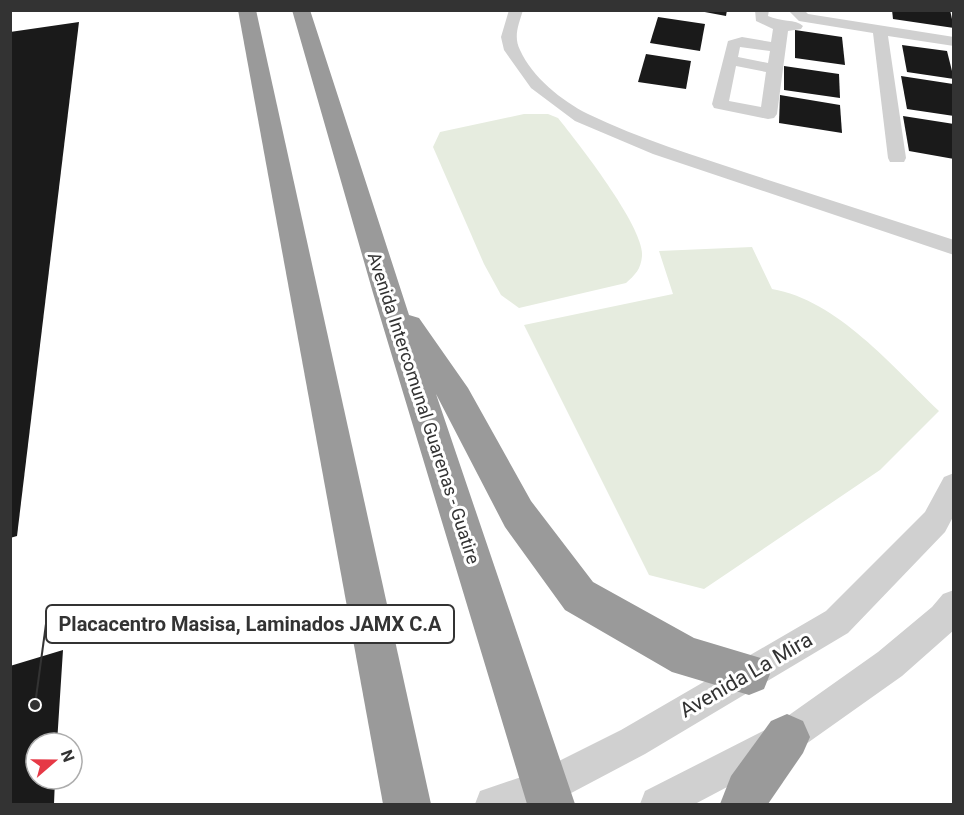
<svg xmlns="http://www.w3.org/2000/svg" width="964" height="815" viewBox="0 0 964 815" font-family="Roboto,sans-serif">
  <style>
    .green { fill: #e6ecdf }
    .building { fill: #1a1a1a }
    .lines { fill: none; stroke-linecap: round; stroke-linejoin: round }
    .minor { fill: #d0d0d0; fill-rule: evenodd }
    .highway { fill: #9a9a9a; fill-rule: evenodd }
    .labels { text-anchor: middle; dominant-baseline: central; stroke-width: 6; stroke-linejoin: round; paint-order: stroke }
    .street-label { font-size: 18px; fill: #333; stroke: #fff }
    .near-street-label { font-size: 21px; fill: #333; stroke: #fff }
    .leader { fill: none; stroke: #333; stroke-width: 2 }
    .callout-dot { fill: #333; stroke: #fff; stroke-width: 2 }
    .callout { fill: #fff; stroke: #333; stroke-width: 2 }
    .callout-label { font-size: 20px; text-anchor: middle; font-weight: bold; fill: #333 }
  </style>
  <rect width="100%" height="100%" fill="#fff"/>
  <g class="green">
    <path d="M524,114H548L558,118C578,143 644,227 642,256C641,269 635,275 626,283L519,308L501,295L484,264L433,147L440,132Z"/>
    <path d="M752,247L772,289C837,300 893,367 939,411L880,470L704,589L649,575L524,325L673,294L659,251Z"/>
  </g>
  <g class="building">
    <polygon points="694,10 727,10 726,16"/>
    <polygon points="892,10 950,10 954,28 893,19"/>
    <polygon points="658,17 705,24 700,51 650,43"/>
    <polygon points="79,22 17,536 10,538 10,32"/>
    <polygon points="795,30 842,37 845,65 795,58"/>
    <polygon points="902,45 947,51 954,79 907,72"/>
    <polygon points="646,54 691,61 686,89 638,82"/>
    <polygon points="784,66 839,74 840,98 784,90"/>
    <polygon points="901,76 953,84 954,116 907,109"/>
    <polygon points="780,95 840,105 842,133 779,123"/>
    <polygon points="903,116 954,124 954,159 909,151"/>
    <polygon points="63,650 57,743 36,743 36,779 55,779 54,804 10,804 10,666"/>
  </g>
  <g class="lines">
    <g class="minor">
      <path d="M509,10H523C519,24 513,36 520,50C532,77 562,101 588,114C640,139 696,156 750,174C818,196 886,218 954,240V255L653,154L575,121L531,88L504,50L501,37Z"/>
      <path d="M755,10H769L768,16C780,22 796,19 803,26L801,29L788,31L777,114L774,118L768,119L714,108L712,104L728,41L742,37L771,42L773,29L756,21ZM740,47L770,51L768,63L738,57ZM736,66L766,72L761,107L729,101Z"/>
      <polygon points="788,10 804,10 808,14 954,37 954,46 888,36 906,158 904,162 890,162 888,158 873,33 799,21"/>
      <polygon points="954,473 954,515 945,532 848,633 645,754 558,800 547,804 475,804 480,791 539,771 621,730 826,611 925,512 944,477"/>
      <polygon points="954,590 954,630 902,676 799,749 695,804 640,804 645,791 775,725 878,652 932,607 943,594"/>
    </g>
    <g class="highway">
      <polygon points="238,10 256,10 431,804 383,804"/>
      <polygon points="292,10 310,10 409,315 419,318 468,388 531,501 593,582 694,638 764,659 770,674 764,689 749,695 672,672 565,610 505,527 436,394 575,804 527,804 373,293"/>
      <polygon points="787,714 803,721 810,737 803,753 768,804 720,804 731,776 771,721"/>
    </g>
  </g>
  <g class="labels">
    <g class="street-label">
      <text transform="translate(424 408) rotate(72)">Avenida Intercomunal Guarenas - Guatire</text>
    </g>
    <g class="near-street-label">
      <text transform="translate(746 675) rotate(-30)">Avenida La Mira</text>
    </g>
  </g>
  <path class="leader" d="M35 705L46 624"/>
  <circle class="callout-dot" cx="35" cy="705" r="6"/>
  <rect class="callout" x="46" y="605" width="408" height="38" rx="6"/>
  <g class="callout-label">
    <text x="250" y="631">Placacentro Masisa, Laminados JAMX C.A</text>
  </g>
  <rect width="964" height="815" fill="none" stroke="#333333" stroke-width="24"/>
  <g transform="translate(54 761) rotate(70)"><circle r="28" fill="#ffffff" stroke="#adadad" stroke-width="1.5"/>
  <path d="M0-4.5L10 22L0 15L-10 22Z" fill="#e63946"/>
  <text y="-9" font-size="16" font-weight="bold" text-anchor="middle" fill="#333333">N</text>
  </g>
</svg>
